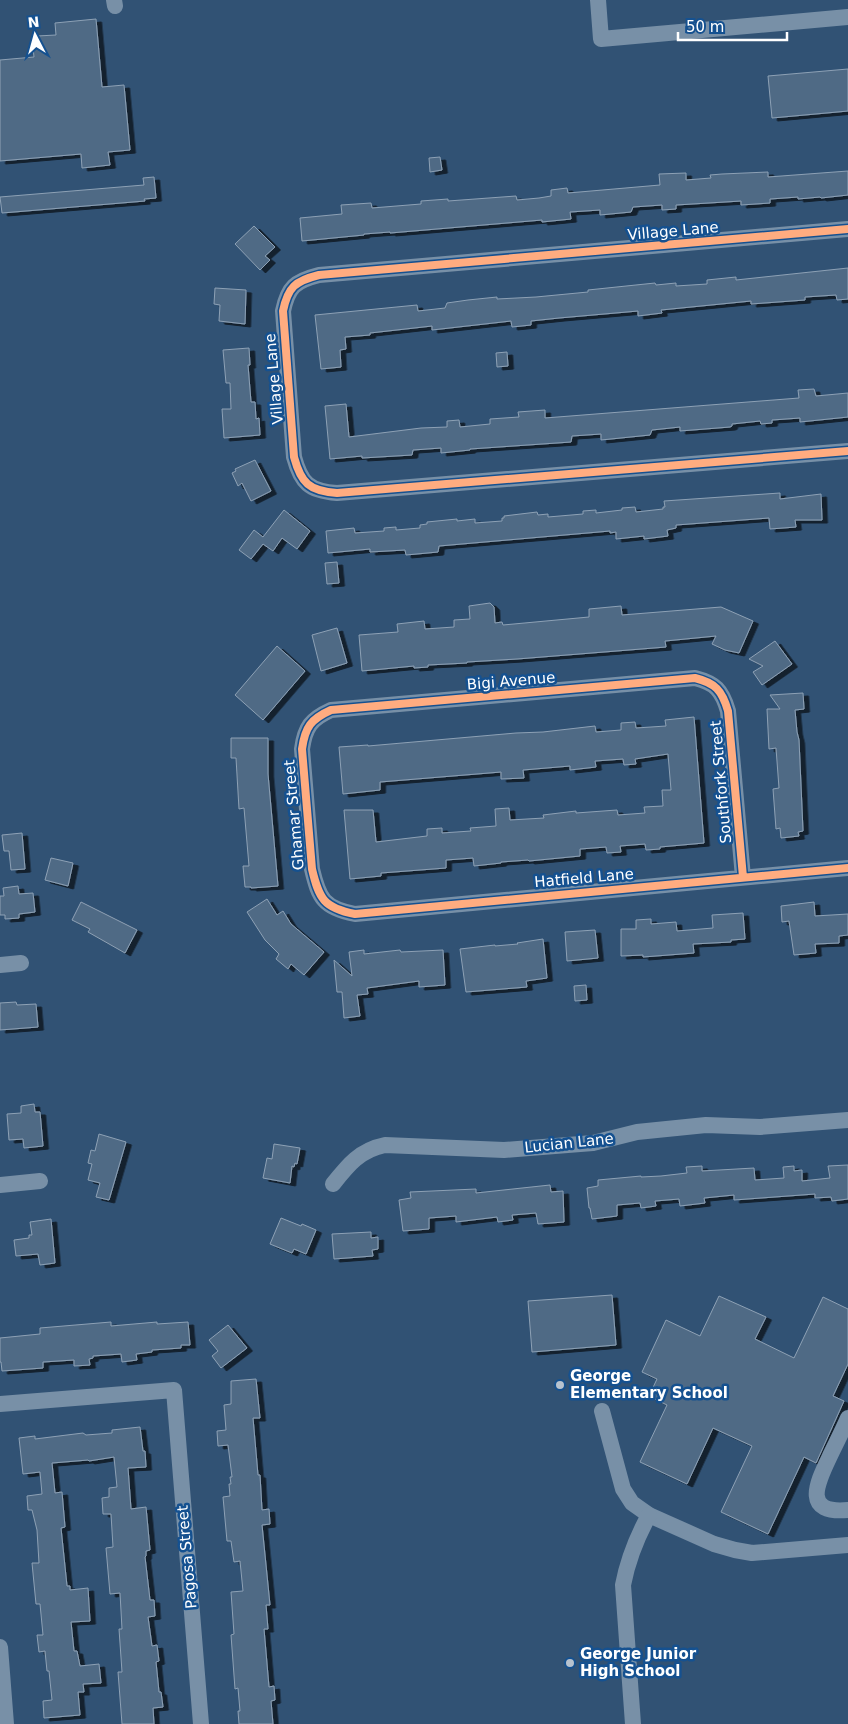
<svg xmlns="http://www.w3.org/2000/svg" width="848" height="1724" viewBox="0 0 848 1724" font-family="'DejaVu Sans',sans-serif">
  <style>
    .building { fill: #506a85; stroke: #8da1b5; filter: url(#shadow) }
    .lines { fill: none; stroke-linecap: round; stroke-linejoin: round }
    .minor { stroke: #7890a7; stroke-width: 16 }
    .cycleway-casing { stroke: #155190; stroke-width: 11 }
    .cycleway { stroke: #ffac80; stroke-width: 8 }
    .poi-dot { fill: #b7c2ce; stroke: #155190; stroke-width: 2 }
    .labels { text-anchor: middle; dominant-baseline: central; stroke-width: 5; stroke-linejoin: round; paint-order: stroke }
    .street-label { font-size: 15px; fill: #fff; stroke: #155190 }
    .poi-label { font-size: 15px; font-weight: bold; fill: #fff; stroke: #155190; text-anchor: start }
  </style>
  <defs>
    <filter id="shadow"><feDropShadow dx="5.5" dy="3" stdDeviation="0" flood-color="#0009"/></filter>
  </defs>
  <rect width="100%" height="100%" fill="#315274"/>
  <g class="building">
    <polygon points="96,19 102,87 124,85 130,150 108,152 110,165 82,168 81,154 0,161 0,60 34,57 32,39 37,38 37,36 56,35 55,23"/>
    <polygon points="848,69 848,111 772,118 768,76"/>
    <polygon points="440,157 442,170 430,172 429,158"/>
    <polygon points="848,171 848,195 821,198 820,197 798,199 798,197 770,199 770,203 741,205 741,201 676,205 676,209 662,210 662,205 633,207 631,212 600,215 600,210 570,212 571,219 542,222 542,220 390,233 390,232 364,234 364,235 302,241 300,218 342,214 341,205 371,203 372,208 421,204 421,201 448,199 448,201 516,196 517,200 539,198 551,196 551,190 567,188 568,193 660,185 659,174 686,173 686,180 711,178 710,175 722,174 768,172 768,177"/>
    <polygon points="154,177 156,198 144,199 145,201 2,213 0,197 144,185 143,178"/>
    <polygon points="254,226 275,247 265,256 270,260 260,270 235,244"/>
    <polygon points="848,268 848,299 837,300 836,295 805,297 805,300 751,304 751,301 661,310 662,313 638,316 638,311 559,318 531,321 531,325 512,327 511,321 432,330 432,326 370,333 370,335 345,337 346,349 340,350 341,367 321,369 315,315 417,305 418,311 445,308 447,303 468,300 497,297 497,299 536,297 588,292 588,290 655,283 656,285 676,283 676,286 707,284 707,280 736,277 736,280"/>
    <polygon points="215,288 246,290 245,324 219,321 220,305 214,304"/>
    <polygon points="249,348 250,365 248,365 251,402 255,402 256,419 259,418 260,435 224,438 222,409 231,409 230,383 226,383 223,350"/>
    <polygon points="507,352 508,366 497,367 496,353"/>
    <polygon points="814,389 816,396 848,393 848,417 800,422 800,418 772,420 772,423 761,424 760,421 732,424 732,426 730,427 680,431 680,427 652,430 650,435 601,440 601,434 572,436 571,442 470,449 470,450 441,453 441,448 413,450 412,455 362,458 362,456 330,459 325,406 346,404 349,437 421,428 447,427 447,421 459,420 460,427 490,424 490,419 519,417 518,412 545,410 545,418 659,409 799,398 798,390"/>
    <polygon points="255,460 271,491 251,501 242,483 238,486 232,473 236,471 235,469"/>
    <polygon points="780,493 780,499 821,494 822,520 795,520 796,527 770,529 769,518 676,525 676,528 667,530 668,536 644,539 644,536 616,539 616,532 610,533 610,531 439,546 438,552 406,555 405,550 370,552 370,549 328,553 326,531 354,528 355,533 384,531 384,528 396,527 396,530 420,528 420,525 427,524 427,522 457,519 457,521 475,519 475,523 502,521 502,518 504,518 504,516 537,512 538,515 548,514 548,517 583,514 583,511 596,510 596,513 622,510 622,508 635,507 636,512 663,509 663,507 665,507 664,501"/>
    <polygon points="284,510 310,531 297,549 282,538 273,551 263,544 251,559 239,550 254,530 263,537"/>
    <polygon points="337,562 339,583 327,584 325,563"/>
    <polygon points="490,603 494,607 495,623 502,622 503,625 589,617 589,609 621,606 622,615 721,607 753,621 739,653 725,650 712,644 716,636 665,641 666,647 517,659 467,662 467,663 428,665 428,667 414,668 414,666 362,671 359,635 398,632 397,624 424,621 425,629 454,627 454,620 470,619 469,606"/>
    <polygon points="337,628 347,663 321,671 312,635"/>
    <polygon points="775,641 792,664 762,685 753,672 763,666 749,659"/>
    <polygon points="277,646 305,671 263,720 235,695"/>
    <polygon points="803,693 804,709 795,710 797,732 799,740 803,831 798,832 799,836 781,838 780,828 776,829 773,789 779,788 776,748 769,749 767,709 780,709 770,695"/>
    <polygon points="694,717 704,843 660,847 660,849 646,850 645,844 620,846 621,852 607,853 606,847 580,849 580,856 529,861 528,860 501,862 501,863 474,866 473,858 446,860 446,868 381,873 381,876 350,879 344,810 373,810 376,842 427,836 427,829 442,828 442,833 471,831 470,828 496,826 495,809 509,808 510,820 544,818 543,815 576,811 576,813 617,810 618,815 645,813 644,807 663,806 662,790 671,790 668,754 635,759 636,764 624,765 623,759 595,761 596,767 570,770 570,766 523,770 524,778 501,779 501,772 380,782 380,790 343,794 339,747 368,745 368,746 516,733 543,732 595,726 596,732 621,730 621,723 635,722 636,728 666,726 665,720"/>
    <polygon points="231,738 268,738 268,774 278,886 251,888 251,887 245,887 243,866 249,866 244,808 239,809 236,758 231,758"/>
    <polygon points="22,833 25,869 11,870 9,851 4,851 2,835"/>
    <polygon points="51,858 73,863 68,886 45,880"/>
    <polygon points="18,886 19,894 33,893 35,912 19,914 19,918 5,919 5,915 0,915 0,896 4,896 3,888"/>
    <polygon points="267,899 277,915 283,911 291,924 324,952 304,975 291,964 288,969 276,959 279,954 265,940 247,912"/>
    <polygon points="81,902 137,930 125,953 88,932 90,929 72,920"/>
    <polygon points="814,902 815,916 848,914 848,935 839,936 839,943 815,944 816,953 794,955 789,921 782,922 781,906"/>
    <polygon points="743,913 745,939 731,940 731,942 693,944 694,953 643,957 643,955 621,956 621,929 636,929 636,920 651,919 651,924 676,922 677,931 713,928 712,915"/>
    <polygon points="595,930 598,958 567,961 565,932"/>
    <polygon points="543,939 547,978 526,981 527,987 466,992 460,949 495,945 495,946 518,944 517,943"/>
    <polygon points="364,950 364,954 400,950 401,952 443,950 445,985 419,987 419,981 367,988 368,994 357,995 360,1016 344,1018 342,992 337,992 334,960 352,976 349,952"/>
    <polygon points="586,985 587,1000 575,1001 574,986"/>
    <polygon points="16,1002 17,1005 36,1004 38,1027 0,1030 0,1003"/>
    <polygon points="34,1104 35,1112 40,1112 43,1146 24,1148 23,1139 9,1140 7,1114 21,1113 21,1106"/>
    <polygon points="99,1134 126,1142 109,1200 96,1197 100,1183 88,1180 92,1164 88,1163 91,1150 95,1151"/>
    <polygon points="274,1144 300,1148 297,1164 295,1163 294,1167 292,1166 290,1183 263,1178 267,1158 272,1159"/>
    <polygon points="848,1165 848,1199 832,1201 831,1197 815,1198 815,1194 734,1200 734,1195 704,1198 705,1203 680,1206 679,1199 655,1201 656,1206 641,1208 640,1203 617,1205 617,1216 592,1219 590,1208 589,1208 587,1188 598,1186 598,1180 641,1176 641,1177 661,1176 687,1173 686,1167 702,1166 702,1171 754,1168 755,1180 784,1178 783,1167 794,1166 794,1171 802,1170 802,1181 830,1178 828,1166"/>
    <polygon points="550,1185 551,1192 563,1191 564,1222 538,1224 536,1213 512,1215 513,1220 498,1222 497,1217 456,1222 456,1216 429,1218 429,1229 403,1231 399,1200 411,1198 410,1192 476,1189 476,1193"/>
    <polygon points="281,1218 301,1226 302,1224 316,1230 306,1254 294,1249 292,1253 270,1244"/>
    <polygon points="51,1219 55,1263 40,1265 38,1254 16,1256 14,1240 29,1238 29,1235 32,1235 30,1222"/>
    <polygon points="371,1232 371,1238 378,1237 378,1249 372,1250 373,1256 334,1259 332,1234"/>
    <polygon points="612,1295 616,1345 532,1352 528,1301"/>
    <polygon points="719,1296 766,1317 755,1339 794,1358 823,1297 848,1309 848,1364 833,1396 844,1401 816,1463 804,1457 768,1534 721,1512 752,1446 713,1428 687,1484 640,1462 667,1405 649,1396 657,1379 642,1372 666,1320 700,1336"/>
    <polygon points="111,1322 111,1326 157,1322 157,1324 188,1322 190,1345 181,1345 181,1348 152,1350 152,1352 136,1354 137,1360 122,1362 121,1354 93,1356 93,1358 89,1359 90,1365 74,1366 74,1360 43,1362 43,1368 2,1371 1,1362 0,1362 0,1338 40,1334 40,1328"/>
    <polygon points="228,1325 247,1348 221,1368 212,1356 218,1351 209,1340"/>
    <polygon points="256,1379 260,1418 253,1418 258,1475 260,1475 262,1510 269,1509 270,1524 262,1525 270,1605 266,1605 268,1629 264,1629 269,1687 274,1686 275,1700 271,1701 273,1724 239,1724 238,1711 240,1711 238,1688 235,1689 231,1635 234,1634 231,1592 243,1591 240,1561 234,1562 231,1541 227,1541 223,1497 230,1496 229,1484 231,1484 230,1477 232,1477 228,1445 218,1446 217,1431 226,1430 224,1405 231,1404 231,1381"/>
    <polygon points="140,1427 143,1451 145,1451 146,1467 128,1468 131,1509 146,1507 150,1550 146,1551 146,1556 145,1557 150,1600 154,1600 155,1616 148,1617 152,1646 157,1645 159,1661 156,1662 159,1692 161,1692 163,1707 153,1708 154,1724 122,1724 118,1672 122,1672 119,1629 122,1629 120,1593 110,1594 106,1548 113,1547 111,1514 103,1514 102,1498 109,1497 109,1488 117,1487 114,1457 89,1461 88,1460 52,1463 55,1493 62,1492 65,1527 61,1528 67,1586 70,1586 70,1590 88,1588 90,1621 71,1622 74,1651 77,1651 80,1666 99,1664 101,1683 83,1684 84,1692 78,1692 80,1715 44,1718 43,1701 52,1700 49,1671 47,1671 45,1651 39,1652 37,1635 43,1635 40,1604 36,1604 32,1563 39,1563 37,1530 32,1510 28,1510 27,1496 42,1494 40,1472 23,1474 19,1438 35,1436 35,1439 83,1433 86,1435 112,1433 112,1430"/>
  </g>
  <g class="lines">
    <g class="minor">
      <polyline points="114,0 115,6"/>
      <polyline points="598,0 601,39 848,17"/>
      <path d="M848,229L319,275C295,281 288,287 283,311L294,457C301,483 309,491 337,493L848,451"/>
      <path d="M743,877L728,711C722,690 715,683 695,678L331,710C311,719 305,727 302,749L312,869C319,899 324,908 355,914L848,868"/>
      <polyline points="0,965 21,963"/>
      <path d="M333,1184C348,1165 360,1150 385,1145L504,1150L593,1143L637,1132L706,1125L760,1127L848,1120"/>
      <polyline points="0,1185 40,1181"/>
      <polyline points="0,1404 174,1390 201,1724"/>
      <polyline points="602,1411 623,1489 632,1503 649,1515 714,1544 735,1550 752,1553 848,1545"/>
      <path d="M848,1418C842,1432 835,1445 829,1458C816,1485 803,1514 848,1510"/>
      <polyline points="0,1647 6,1724"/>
      <path d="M633,1724L623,1585C628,1559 637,1537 649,1515"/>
    </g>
    <g class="cycleway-casing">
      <g id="cycleway">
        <path d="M848,229L319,275C295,281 288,287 283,311L294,457C301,483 309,491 337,493L848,451"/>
        <path d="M743,877L728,711C722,690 715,683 695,678L331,710C311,719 305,727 302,749L312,869C319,899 324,908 355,914L848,868"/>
      </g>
    </g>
    <use href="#cycleway" class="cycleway"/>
  </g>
  <g class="poi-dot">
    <circle cx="560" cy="1385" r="5"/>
    <circle cx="570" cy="1663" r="5"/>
  </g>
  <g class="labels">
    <g class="street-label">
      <text transform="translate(673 231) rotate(-5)">Village Lane</text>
      <text transform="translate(274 379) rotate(-95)">Village Lane</text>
      <text transform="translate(511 681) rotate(-5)">Bigi Avenue</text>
      <text transform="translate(721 782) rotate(-95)">Southfork Street</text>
      <text transform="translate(294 815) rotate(-95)">Ghamar Street</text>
      <text transform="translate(584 878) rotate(-5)">Hatfield Lane</text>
      <text transform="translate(569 1143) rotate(-6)">Lucian Lane</text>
      <text transform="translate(187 1557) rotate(-95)">Pagosa Street</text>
    </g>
    <g class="poi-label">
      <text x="570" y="1376">George<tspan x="570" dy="17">Elementary School</tspan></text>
      <text x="580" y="1654">George Junior<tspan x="580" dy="17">High School</tspan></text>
    </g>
  </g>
  <g transform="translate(35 35) rotate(354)" stroke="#155190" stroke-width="4" paint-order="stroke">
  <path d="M0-4L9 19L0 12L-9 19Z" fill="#ffffff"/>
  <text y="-8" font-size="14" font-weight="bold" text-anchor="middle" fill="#ffffff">N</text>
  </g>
  <path d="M678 32v8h109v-8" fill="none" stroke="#ffffff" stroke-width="2.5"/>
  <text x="686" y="32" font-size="15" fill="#ffffff" stroke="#155190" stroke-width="4" paint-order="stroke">50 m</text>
</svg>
